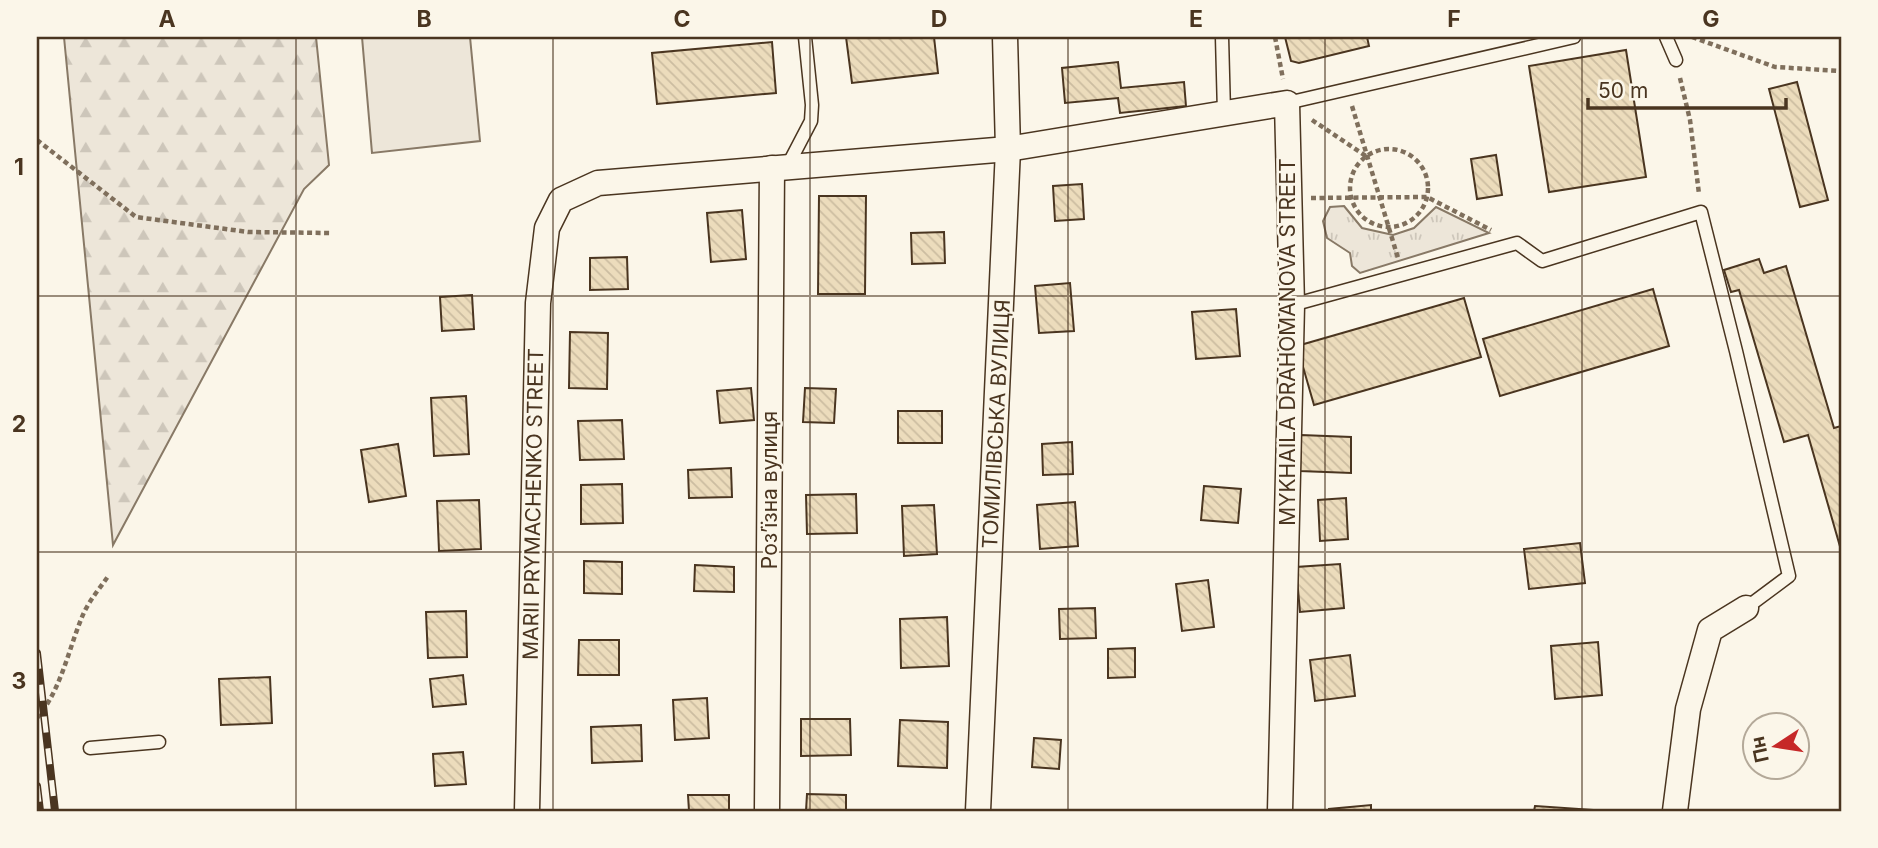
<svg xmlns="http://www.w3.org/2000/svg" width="1878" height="848" viewBox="0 0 1878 848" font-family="Inter,sans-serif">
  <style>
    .green { fill: #ede6d9; stroke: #887966; stroke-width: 2 }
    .forest { fill: url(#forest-firs); stroke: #887966; stroke-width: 2 }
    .park { fill: url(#park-tufts); stroke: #887966; stroke-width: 2 }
    .building { fill: url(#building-back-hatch); stroke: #4a3520; stroke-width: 2 }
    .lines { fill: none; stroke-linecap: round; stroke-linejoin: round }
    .service-casing { stroke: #4a3520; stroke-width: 15 }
    .minor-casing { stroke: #4a3520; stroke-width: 27 }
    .path { stroke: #7f6f5c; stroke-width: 4.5; stroke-dasharray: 5 3.5; stroke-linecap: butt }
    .service { stroke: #fbf6e9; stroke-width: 12 }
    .minor { stroke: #fbf6e9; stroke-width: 24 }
    .rail-casing { stroke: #4a3520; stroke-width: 8 }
    .rail { stroke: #fbf6e9; stroke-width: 5; stroke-dasharray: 16; stroke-linecap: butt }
    .grid { fill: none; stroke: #4a3520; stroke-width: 2; stroke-opacity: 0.55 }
    .labels { text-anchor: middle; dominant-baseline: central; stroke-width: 5; stroke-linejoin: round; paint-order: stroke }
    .street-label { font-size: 21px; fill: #4a3520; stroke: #fbf6e9 }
    .neatline { fill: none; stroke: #4a3520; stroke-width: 2.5 }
    .grid-label { font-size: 23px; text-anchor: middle; font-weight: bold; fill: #4a3520 }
  </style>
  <defs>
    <pattern id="forest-firs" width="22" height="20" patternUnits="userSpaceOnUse" patternTransform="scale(1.75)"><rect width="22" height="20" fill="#ede6d9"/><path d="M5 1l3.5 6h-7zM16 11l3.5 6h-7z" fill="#cdc6ba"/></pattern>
    <pattern id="park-tufts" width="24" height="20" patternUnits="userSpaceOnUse" patternTransform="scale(1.75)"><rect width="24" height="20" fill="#ede6d9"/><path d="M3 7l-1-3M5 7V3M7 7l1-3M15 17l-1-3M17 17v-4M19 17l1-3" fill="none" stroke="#cdc6ba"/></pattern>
    <pattern id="building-back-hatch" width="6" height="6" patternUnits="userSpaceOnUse" patternTransform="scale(1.75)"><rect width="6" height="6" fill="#ecdcbc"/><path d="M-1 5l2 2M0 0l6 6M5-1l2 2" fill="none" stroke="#ccbda1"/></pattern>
  </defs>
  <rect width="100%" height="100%" fill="#fbf6e9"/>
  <polygon class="green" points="362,37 470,37 480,141 372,153"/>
  <polygon class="forest" points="64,37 316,37 329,165 304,189 113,545"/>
  <polygon class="park" points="1344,206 1362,228 1393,235 1414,228 1436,207 1489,233 1360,273 1352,266 1350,253 1327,238 1323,221 1330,207"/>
  <g class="building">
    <polygon points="846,37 934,37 938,73 852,83"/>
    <polygon points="1285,37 1367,37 1369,46 1299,63 1291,61"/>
    <polygon points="772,42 776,93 657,104 652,53"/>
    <polygon points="1626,50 1646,177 1549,192 1529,66"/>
    <polygon points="1118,62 1121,88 1184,82 1186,106 1120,113 1118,98 1065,103 1062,68"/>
    <polygon points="1797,82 1828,200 1800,207 1769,89"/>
    <polygon points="1496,155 1502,195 1477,199 1471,159"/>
    <polygon points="1082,184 1084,219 1055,221 1053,186"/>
    <polygon points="819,196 866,196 865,294 818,294"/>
    <polygon points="742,210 746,259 711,262 707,213"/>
    <polygon points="944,232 945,263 912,264 911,233"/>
    <polygon points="627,257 628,289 590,290 590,258"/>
    <polygon points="1759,259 1764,273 1786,266 1834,428 1841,426 1841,550 1808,435 1784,442 1739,290 1731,292 1724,270"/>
    <polygon points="1070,283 1074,331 1039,333 1035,286"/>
    <polygon points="1653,289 1669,346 1500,396 1483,339"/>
    <polygon points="472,295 474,329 442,331 440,297"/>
    <polygon points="1464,298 1481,357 1314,405 1297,346"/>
    <polygon points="1236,309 1240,356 1196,359 1192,312"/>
    <polygon points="570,332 608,333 607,389 569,388"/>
    <polygon points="751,388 754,420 720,423 717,391"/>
    <polygon points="805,388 836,389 834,423 803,422"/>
    <polygon points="466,396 469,454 434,456 431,398"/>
    <rect x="898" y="411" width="44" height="32"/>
    <polygon points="622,420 624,459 580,460 578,421"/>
    <polygon points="1301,435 1351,437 1351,473 1300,471"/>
    <polygon points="1072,442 1073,474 1043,475 1042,444"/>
    <polygon points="398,444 406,496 369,502 361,450"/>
    <polygon points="731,468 732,497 689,498 688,470"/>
    <polygon points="622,484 623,523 581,524 581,485"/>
    <polygon points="1204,486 1241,489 1238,523 1201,520"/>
    <polygon points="856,494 857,533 807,534 806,495"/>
    <polygon points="1346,498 1348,539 1320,541 1318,500"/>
    <polygon points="479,500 481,549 439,551 437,501"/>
    <polygon points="1075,502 1078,546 1040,549 1037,505"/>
    <polygon points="934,505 937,554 904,556 902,506"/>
    <polygon points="1580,543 1585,583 1529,589 1524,549"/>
    <polygon points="584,561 622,562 622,594 584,593"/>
    <polygon points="1340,564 1344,608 1300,612 1296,567"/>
    <polygon points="695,565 734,567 734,592 694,591"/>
    <polygon points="1208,580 1214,627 1182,631 1176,584"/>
    <polygon points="1095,608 1096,638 1060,639 1059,609"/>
    <polygon points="466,611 467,657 428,658 426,612"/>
    <polygon points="947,617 949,666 901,668 900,619"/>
    <polygon points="579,640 619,640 619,675 578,675"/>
    <polygon points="1598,642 1602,695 1555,699 1551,646"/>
    <polygon points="1135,648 1135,677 1108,678 1108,649"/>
    <polygon points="1350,655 1355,696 1315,701 1310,660"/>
    <polygon points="463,675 466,704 433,707 430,679"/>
    <polygon points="270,677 272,723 221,725 219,679"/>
    <polygon points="707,698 709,738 675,740 673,700"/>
    <polygon points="801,719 850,719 851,755 801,756"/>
    <polygon points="900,720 948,722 947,768 898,766"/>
    <polygon points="641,725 642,761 592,763 591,727"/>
    <polygon points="1034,738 1061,740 1059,769 1032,767"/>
    <polygon points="463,752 466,784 435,786 433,754"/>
    <polygon points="807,794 846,795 846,811 806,811"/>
    <polygon points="688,795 729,795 729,811 689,811"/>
    <polygon points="1371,805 1371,811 1329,811 1329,809"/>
    <polygon points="1535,806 1595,810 1594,811 1534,811"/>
  </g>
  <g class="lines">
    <g class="service-casing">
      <g id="service">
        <polyline points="1222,37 1224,113"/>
        <polyline points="1666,37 1676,60"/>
        <polyline points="1287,103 1574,37"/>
        <polyline points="787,167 811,121 812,105 805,37"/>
        <polyline points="1292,305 1517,243 1542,261 1701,212 1736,351 1789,576 1746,608"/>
        <polyline points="90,748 159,742"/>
      </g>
    </g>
    <g class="minor-casing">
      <g id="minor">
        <polyline points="527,811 538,303 547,228 561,200 598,183 1008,149 1287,103 1292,305 1280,811"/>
        <polyline points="767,811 772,168"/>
        <polyline points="978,811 1008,149 1005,37"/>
        <polyline points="1675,811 1688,709 1710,630 1746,608"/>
      </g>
    </g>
    <g class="path">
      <polyline points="1275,37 1283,79"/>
      <polyline points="1692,37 1775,67 1841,71"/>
      <polyline points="1680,78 1690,120 1699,194"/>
      <polyline points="1352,106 1398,258"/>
      <polyline points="1312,120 1366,156"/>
      <polyline points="37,140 136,217 248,232 330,233"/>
      <circle cx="1389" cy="188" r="39"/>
      <polyline points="1311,198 1427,197 1491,230"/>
      <path d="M37,718C61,690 68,651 82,617C88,602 100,588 109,575"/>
    </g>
    <use href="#service" class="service"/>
    <use href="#minor" class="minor"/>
    <g class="rail-casing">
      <g id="rail">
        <polyline points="37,653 55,811"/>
        <polyline points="37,786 40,811"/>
      </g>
    </g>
    <use href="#rail" class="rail"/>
  </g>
  <path class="grid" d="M296,37V811M553,37V811M810,37V811M1068,37V811M1325,37V811M1582,37V811M37,296H1841M37,552H1841"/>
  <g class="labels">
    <g class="street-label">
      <text transform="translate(1287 342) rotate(-90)">MYKHAILA DRAHOMANOVA STREET</text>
      <text transform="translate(996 424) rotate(-87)">ТОМИЛІВСЬКА ВУЛИЦЯ</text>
      <text transform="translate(769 490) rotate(-90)">Розʼїзна вулиця</text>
      <text transform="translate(533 504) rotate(-89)">MARII PRYMACHENKO STREET</text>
    </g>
  </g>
  <rect width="1878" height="848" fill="none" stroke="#fbf6e9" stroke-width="77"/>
  <g transform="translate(1776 746) rotate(258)"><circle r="33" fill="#fbf6e9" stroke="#b4a999" stroke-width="2"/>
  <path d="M0-5L12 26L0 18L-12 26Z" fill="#c62828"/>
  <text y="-10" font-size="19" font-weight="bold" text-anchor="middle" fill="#4a3520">Пн</text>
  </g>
  <path d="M1588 98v10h198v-10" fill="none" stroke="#4a3520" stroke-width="3.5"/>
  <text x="1598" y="98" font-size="21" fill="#4a3520" stroke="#fbf6e9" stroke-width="5" paint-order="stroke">50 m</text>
  <rect x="38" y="38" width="1802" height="772" class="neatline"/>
  <g class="grid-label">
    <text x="167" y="27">A</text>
    <text x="424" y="27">B</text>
    <text x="682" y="27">C</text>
    <text x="939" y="27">D</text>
    <text x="1196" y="27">E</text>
    <text x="1454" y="27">F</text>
    <text x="1711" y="27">G</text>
    <text x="19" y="175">1</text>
    <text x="19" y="432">2</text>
    <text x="19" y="689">3</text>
  </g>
</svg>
